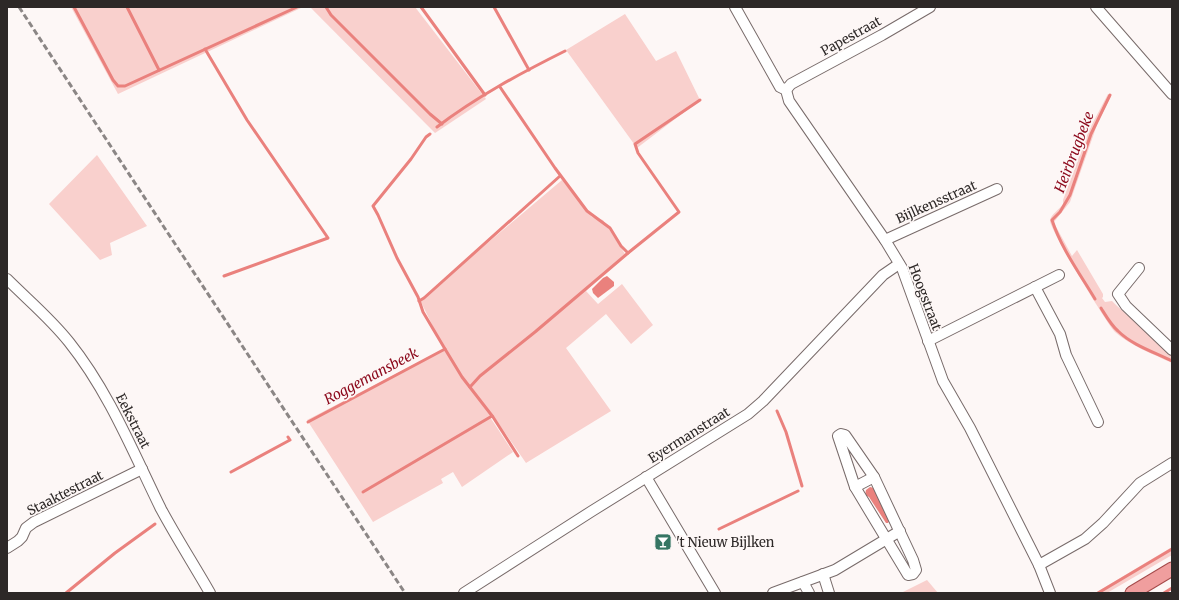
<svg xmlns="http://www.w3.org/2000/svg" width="1179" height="600" viewBox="0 0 1179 600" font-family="Merriweather,serif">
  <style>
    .green { fill: #f9d0cd }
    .water { fill: #ea817d }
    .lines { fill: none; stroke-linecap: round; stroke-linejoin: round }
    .stream { stroke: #ea817d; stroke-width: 3 }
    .minor-casing { stroke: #786b6a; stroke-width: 12 }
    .major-casing { stroke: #a54a4a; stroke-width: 15 }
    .minor { stroke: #fff; stroke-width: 10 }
    .major { stroke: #f09e9e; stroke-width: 13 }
    .rail { stroke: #8b8685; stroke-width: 3; stroke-dasharray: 6 3; stroke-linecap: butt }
    .labels { text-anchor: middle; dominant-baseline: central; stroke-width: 3.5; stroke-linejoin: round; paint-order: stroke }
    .street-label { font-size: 13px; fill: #2d2827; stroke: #fdf7f6 }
    .poi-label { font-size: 13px; fill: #2d2827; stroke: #fdf7f6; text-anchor: start }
    .water-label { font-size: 14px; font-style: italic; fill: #8c081b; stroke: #fdf7f6 }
  </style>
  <rect width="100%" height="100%" fill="#fdf7f6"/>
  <g class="green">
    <polygon points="71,7 303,7 118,94"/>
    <polygon points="310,7 415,7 486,99 435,133"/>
    <polygon points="625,14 656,61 676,51 700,100 637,148 566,50"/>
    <path d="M1108,94L1111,96L1098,122L1070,202L1054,222V223L1072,256L1077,250L1103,294V297L1102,298L1105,302L1112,301L1116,305L1172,355V363C1153,354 1131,346 1115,332C1107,324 1051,231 1050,221C1050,215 1060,209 1063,204V200L1089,130Z"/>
    <polygon points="97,155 147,226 110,243 112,255 100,260 49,204"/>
    <polygon points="562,180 592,217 603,220 625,254 586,291 598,304 622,284 653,325 631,344 606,314 566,348 611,411 526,463 492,414 490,417 513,452 462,487 453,472 441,479 443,483 373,522 307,420 444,349 420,300"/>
    <polygon points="1172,547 1172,555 1107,593 1095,593"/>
    <polygon points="927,580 938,593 901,593"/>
  </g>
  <g class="water">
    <polygon points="607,276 614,282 614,286 598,298 593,293 592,289 603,278"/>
    <polygon points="870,487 874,488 877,491 890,520 888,523 886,523 869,497 865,495 866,490"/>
  </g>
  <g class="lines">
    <g class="stream">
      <polyline points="74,7 113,80 118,86 125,86 297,7"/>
      <polyline points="127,7 159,70"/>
      <polyline points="326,7 331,15 430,114 442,124"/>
      <polyline points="421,7 485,95"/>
      <polyline points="494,7 529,70"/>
      <polyline points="205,49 247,120 328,238 224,276"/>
      <polyline points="500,87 555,168 587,211 610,228 621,246 628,253 679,212 638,153 635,144 700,100"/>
      <path d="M437,127C476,97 521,73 565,51"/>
      <polyline points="430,134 426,137 411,159 373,206 378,215 397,258 418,297 423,312 445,349 462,377 493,417 518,456"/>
      <path d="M1095,299C1080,274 1061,248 1052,220L1060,212L1070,195L1091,134L1110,95"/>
      <polyline points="419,301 424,298 560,176"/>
      <path d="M1101,308C1106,316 1111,325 1118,331C1132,345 1154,352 1172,361"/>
      <polyline points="470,387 480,376 535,332 628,253"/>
      <polyline points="777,411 786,432 802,486"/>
      <polyline points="308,422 445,349"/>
      <polyline points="231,472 290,440 288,437"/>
      <polyline points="363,492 492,416"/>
      <polyline points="719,529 798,491"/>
      <polyline points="66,593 115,553 155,524"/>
      <polyline points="1098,593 1172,549"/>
      <polyline points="1164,593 1172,588"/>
    </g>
    <g class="minor-casing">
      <g id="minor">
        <polyline points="735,7 780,87 786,90 789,101 885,240 902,268 943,381 970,428 1039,565 1050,593"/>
        <polyline points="1096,7 1172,94"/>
        <polyline points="786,90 791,84 882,35 930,7"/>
        <polyline points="885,240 997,189"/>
        <polyline points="1139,268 1118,294 1126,306 1172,350"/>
        <path d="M7,279C28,300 51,319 69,342C109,392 133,452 161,509C176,537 194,565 210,593"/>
        <polyline points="1035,287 1060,334 1066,355 1098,422"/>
        <polyline points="928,341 1059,275"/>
        <polygon points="841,434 845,435 874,477 913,560 916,570 913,574 908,575 855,487 838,436"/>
        <polyline points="646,477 715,593"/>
        <polyline points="855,487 874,477"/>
        <polyline points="7,548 18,541 22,537 26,528 34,522 142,469"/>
        <polyline points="1039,565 1085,539 1103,523 1140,483 1172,463"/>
        <polyline points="823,574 829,593"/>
        <polyline points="803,582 809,593"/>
        <polyline points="464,593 592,511 748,414 763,401 883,275 899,264"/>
        <polyline points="773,593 835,570 900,531"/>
      </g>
    </g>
    <g class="major-casing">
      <polyline id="major" points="1132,593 1172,569"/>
    </g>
    <use href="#minor" class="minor"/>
    <use href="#major" class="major"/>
    <polyline class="rail" points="19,7 405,593"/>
  </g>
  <defs>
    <g id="bar-square" transform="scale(0.9)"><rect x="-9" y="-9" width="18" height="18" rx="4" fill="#357563" stroke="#fdf7f6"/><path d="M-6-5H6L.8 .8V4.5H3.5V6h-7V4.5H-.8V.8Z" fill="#fff"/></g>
  </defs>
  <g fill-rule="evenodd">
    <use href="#bar-square" x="663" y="542"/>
  </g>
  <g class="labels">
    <g class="street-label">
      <text transform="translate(851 36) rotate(-29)">Papestraat</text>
      <text transform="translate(936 202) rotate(-24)">Bijlkensstraat</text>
      <text transform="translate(925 297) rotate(69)">Hoogstraat</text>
      <text transform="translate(133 421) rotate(63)">Eekstraat</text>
      <text transform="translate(689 435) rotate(-32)">Eyermanstraat</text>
      <text transform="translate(65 493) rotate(-27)">Staaktestraat</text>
    </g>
    <g class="poi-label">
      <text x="676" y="542">'t Nieuw Bijlken</text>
    </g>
    <g class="water-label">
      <text transform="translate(1074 152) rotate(-69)">Heirbrugbeke</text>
      <text transform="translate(371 376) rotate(-28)">Roggemansbeek</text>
    </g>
  </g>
  <rect width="1179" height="600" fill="none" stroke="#2d2827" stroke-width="16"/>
</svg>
